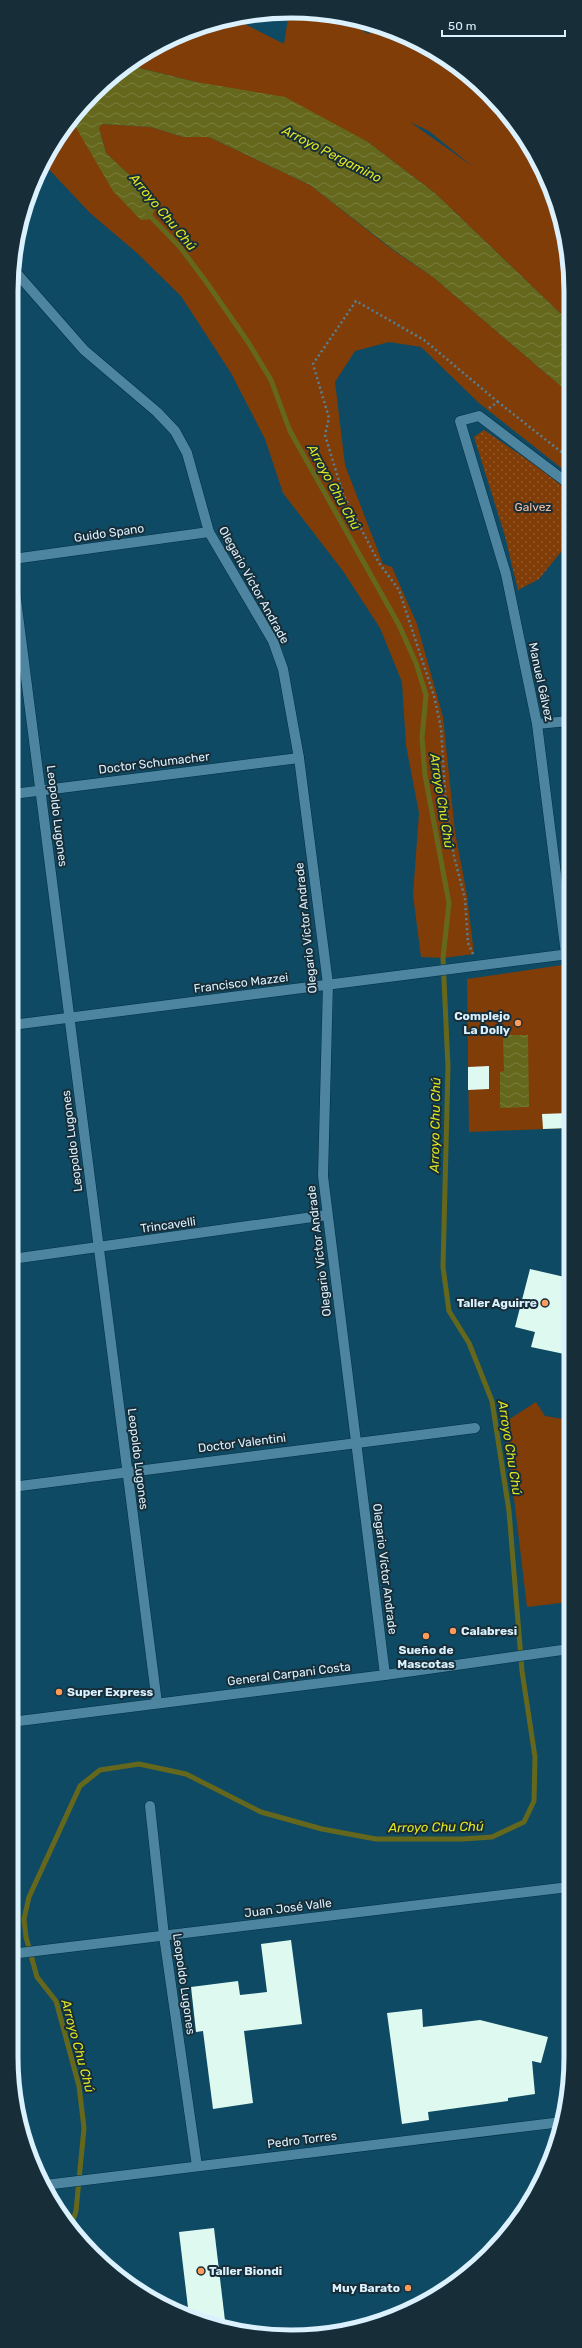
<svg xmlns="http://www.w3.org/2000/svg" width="582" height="2348" viewBox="0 0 582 2348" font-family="Rubik,sans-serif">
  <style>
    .green { fill: #803d08; fill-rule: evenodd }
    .park { fill: url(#park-dots) }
    .water { fill: url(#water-waves) }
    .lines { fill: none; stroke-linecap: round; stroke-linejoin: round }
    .stream { stroke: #65681c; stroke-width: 5 }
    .building { fill: #defaf0 }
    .minor-casing { stroke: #012f42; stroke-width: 11 }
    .path { stroke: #538398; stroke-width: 2.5; stroke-dasharray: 2 3; stroke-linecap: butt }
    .minor { stroke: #4d84a0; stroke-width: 10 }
    .poi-dot { fill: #ff9b5b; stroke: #172e39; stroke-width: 1.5 }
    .labels { text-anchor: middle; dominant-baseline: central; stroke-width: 4; stroke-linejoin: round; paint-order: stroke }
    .park-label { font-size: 12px; fill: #f3bc9c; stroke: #172e39 }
    .street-label { font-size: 12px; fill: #dbf1fd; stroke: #172e39 }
    .poi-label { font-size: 12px; font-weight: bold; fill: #dbf1fd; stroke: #172e39; text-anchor: end }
    .water-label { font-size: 13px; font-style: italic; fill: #e1e61f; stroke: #172e39 }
    .rim { fill: none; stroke: #dbf1fd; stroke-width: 5 }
  </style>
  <defs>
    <pattern id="park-dots" width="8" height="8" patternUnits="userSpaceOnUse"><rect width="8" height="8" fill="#803d08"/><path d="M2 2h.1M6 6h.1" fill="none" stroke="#915a2d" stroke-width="1.8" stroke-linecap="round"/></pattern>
    <pattern id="water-waves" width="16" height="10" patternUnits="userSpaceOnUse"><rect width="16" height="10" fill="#65681c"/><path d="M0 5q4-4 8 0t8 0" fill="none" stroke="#7a7e3e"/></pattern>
  </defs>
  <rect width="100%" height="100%" fill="#0e4a64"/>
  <g class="green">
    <path d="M289,12L328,13L344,18L368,34L375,28L415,40L489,93L542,167L569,255V318L560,313L436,194L368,142L196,82L127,65L167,40L219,20L233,18L284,44ZM410,122L429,131L472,166Z"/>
    <polygon points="71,119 88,145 139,184 106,153 99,128 101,124 151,127 183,137 209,137 310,185 394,251 433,277 569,393 569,474 479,403 421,347 389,342 355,351 335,382 345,465 383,564 392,567 417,624 443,717 455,832 467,895 474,954 443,958 421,957 413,895 419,813 406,745 402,682 380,628 343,571 283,493 265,439 231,373 181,296 137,253 90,213 43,163 49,151"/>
    <polygon points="569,964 569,1128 469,1132 467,979"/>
    <polygon points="536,1402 545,1416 569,1420 569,1602 527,1607 505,1422"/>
  </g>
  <polygon class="park" points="484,430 569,488 569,542 539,579 518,590 505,536 474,437"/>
  <g class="water">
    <polygon points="127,65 196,82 285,97 368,142 436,194 560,313 569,318 569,393 433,277 395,251 310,185 209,137 183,137 151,127 102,124 99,128 106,153 139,184 156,206 151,219 141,220 113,191 71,119 81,106"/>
    <polygon points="503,1035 528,1035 529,1107 500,1108 500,1072 504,1071"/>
  </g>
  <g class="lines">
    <polyline class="stream" points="71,2226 76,2211 84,2128 79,2086 56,2001 37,1977 26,1937 24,1919 29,1897 80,1786 100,1770 139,1764 186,1774 261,1812 322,1829 376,1839 463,1839 492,1837 524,1822 534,1801 535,1757 522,1671 509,1511 492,1401 469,1343 449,1311 443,1267 448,1067 443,958 449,903 425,775 422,738 426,695 416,663 399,625 290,431 271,380 248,342 207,283 180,247 148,214"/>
  </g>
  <g class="building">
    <polygon points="489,1066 489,1089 468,1090 468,1067"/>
    <polygon points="569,1113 569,1128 543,1129 542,1114"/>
    <polygon points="530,1269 569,1278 569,1355 531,1347 535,1332 515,1327"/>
    <polygon points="291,1940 302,2024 244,2031 253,2103 213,2109 203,2031 196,2032 191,1987 238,1981 240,1995 267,1992 261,1944"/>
    <polygon points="422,2009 423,2027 480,2020 548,2037 541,2063 532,2061 535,2094 508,2098 508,2101 428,2112 429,2120 402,2124 387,2013"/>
    <polygon points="214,2228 226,2329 189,2316 179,2232"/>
  </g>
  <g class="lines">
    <g class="minor-casing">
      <g id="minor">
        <polyline points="13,269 84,350 157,412 175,431 187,453 209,532 273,641 283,669 299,758 328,984 323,1176 385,1675"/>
        <polyline points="13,559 209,532"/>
        <polyline points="13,576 157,1703"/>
        <polyline points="537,724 569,721"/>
        <polyline points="13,794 299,758"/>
        <polyline points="566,954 537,724 506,574 460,421 479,416 569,484"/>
        <polyline points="12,1025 569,954"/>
        <polyline points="12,1259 327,1215"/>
        <polyline points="12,1487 475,1428"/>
        <polyline points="11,1722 385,1675 569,1649"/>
        <polyline points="150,1806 164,1936 197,2166"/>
        <polyline points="11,1954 569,1887"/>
        <polyline points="45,2185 562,2122"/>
      </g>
    </g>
    <g class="path">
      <polyline points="489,408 498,402 569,458"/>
      <polyline points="473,954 468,943 465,899 454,856 446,807 441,728 434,696 399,590 379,563 343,494 325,435 329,418 313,364 356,301 424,340 498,402"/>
    </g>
    <use href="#minor" class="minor"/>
  </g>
  <g class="poi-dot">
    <circle cx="518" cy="1023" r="4"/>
    <circle cx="545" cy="1303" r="4"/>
    <circle cx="453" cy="1631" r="4"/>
    <circle cx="426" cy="1636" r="4"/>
    <circle cx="59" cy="1692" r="4"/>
    <circle cx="201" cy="2271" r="4"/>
    <circle cx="408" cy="2288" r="4"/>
  </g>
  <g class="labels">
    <g class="park-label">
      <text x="533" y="507">Galvez</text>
    </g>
    <g class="street-label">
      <text transform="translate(109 533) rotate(-8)">Guido Spano</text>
      <text transform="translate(254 585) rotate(61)">Olegario Víctor Andrade</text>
      <text transform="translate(541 682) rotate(78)">Manuel Gálvez</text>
      <text transform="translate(154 763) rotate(-7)">Doctor Schumacher</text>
      <text transform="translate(57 816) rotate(83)">Leopoldo Lugones</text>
      <text transform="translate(306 928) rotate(-96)">Olegario Víctor Andrade</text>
      <text transform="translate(241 983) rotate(-7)">Francisco Mazzei</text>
      <text transform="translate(72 1141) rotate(-97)">Leopoldo Lugones</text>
      <text transform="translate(168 1225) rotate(-8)">Trincavelli</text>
      <text transform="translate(319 1251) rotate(-97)">Olegario Víctor Andrade</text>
      <text transform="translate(242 1443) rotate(-7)">Doctor Valentini</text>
      <text transform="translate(138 1459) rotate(83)">Leopoldo Lugones</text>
      <text transform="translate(385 1569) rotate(83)">Olegario Víctor Andrade</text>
      <text transform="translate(289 1674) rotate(-7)">General Carpani Costa</text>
      <text transform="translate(288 1908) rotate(-7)">Juan José Valle</text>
      <text transform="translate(184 1984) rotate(82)">Leopoldo Lugones</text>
      <text transform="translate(302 2140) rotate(-7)">Pedro Torres</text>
    </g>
    <g class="poi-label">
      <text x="510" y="1016">Complejo<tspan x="510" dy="14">La Dolly</tspan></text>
      <text x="537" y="1303">Taller Aguirre</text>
      <text x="461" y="1631" text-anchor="start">Calabresi</text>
      <text x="426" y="1650" text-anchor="middle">Sueño de<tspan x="426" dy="14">Mascotas</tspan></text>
      <text x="67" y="1692" text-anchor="start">Super Express</text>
      <text x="209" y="2271" text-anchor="start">Taller Biondi</text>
      <text x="400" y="2288">Muy Barato</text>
    </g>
    <g class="water-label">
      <text transform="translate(332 154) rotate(27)">Arroyo Pergamino</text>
      <text transform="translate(163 212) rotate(50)">Arroyo Chu Chú</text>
      <text transform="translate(334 487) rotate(61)">Arroyo Chu Chú</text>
      <text transform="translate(442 801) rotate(81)">Arroyo Chu Chú</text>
      <text transform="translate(435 1125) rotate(-89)">Arroyo Chu Chú</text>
      <text transform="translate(510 1448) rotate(81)">Arroyo Chu Chú</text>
      <text transform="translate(436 1827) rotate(-1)">Arroyo Chu Chú</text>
      <text transform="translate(78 2046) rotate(75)">Arroyo Chu Chú</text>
    </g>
  </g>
  <path d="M0 0H582V2348H0ZM291 18H291A273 273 0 0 1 564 291V2057A273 273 0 0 1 291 2330H291A273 273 0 0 1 18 2057V291A273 273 0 0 1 291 18Z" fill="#172e39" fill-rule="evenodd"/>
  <path class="rim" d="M291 18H291A273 273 0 0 1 564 291V2057A273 273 0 0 1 291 2330H291A273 273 0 0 1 18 2057V291A273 273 0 0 1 291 18Z"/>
  <path d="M442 30v6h123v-6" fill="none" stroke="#dbf1fd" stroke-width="2"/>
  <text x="448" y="30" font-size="12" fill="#dbf1fd" stroke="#172e39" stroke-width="3" paint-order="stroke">50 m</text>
</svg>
